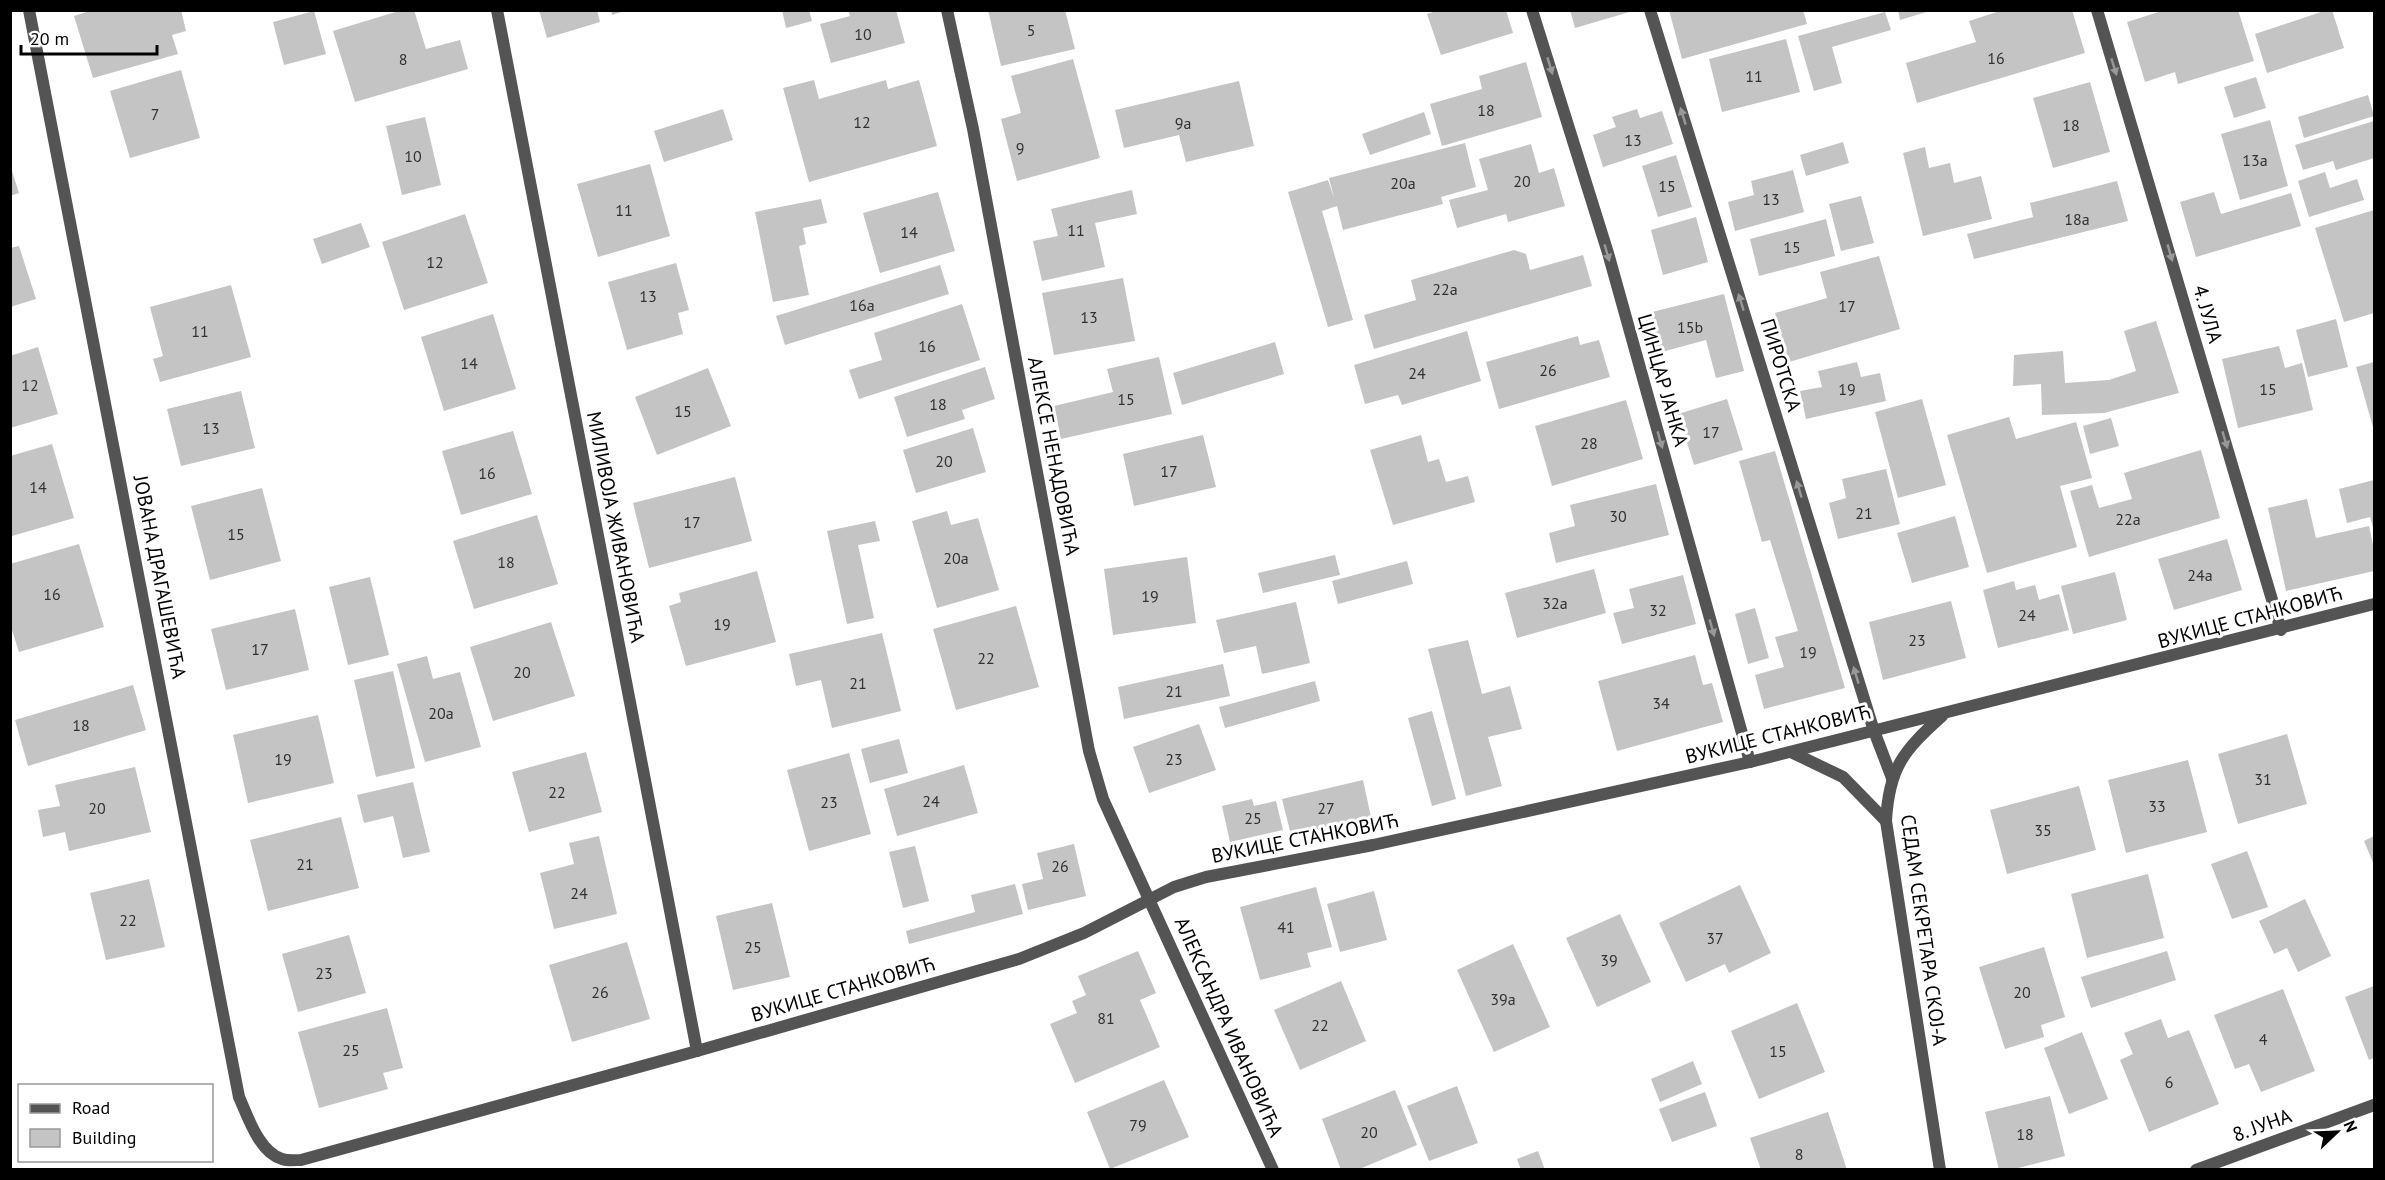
<svg xmlns="http://www.w3.org/2000/svg" width="2385" height="1180" viewBox="0 0 2385 1180" font-family="'PT Sans',sans-serif">
  <style>
    .building { fill: #c4c4c4 }
    .lines { fill: none; stroke-linecap: round; stroke-linejoin: round }
    .minor { stroke: #545454; stroke-width: 12 }
    .oneway { fill: #989898 }
    .labels { text-anchor: middle; dominant-baseline: central; stroke-width: 6; stroke-linejoin: round; paint-order: stroke }
    .number-label { font-size: 16px; fill: #313131 }
    .street-label { font-size: 20px; fill: #000; stroke: #fff }
  </style>
  <rect width="100%" height="100%" fill="#fff"/>
  <g class="building">
    <polygon points="93,10 181,10 186,31 172,35 178,54 93,78 74,16"/>
    <polygon points="402,10 414,10 426,49 460,40 468,69 355,102 333,31"/>
    <polygon points="539,10 597,10 600,22 547,38"/>
    <polygon points="611,10 625,10 625,11 612,15"/>
    <polygon points="782,10 809,10 812,21 786,28"/>
    <polygon points="848,10 896,10 905,43 831,63 820,24 850,16"/>
    <polygon points="988,10 1065,10 1075,49 1001,66"/>
    <polygon points="1439,10 1506,10 1513,33 1441,55 1427,14"/>
    <polygon points="1570,10 1633,10 1633,11 1575,28"/>
    <polygon points="1669,10 1803,10 1807,24 1682,59"/>
    <polygon points="1898,10 1929,10 1930,11 1900,20"/>
    <polygon points="2003,10 2072,10 2085,53 1917,103 1906,63 1976,42 1969,21"/>
    <polygon points="2165,10 2238,10 2254,61 2178,84 2175,72 2145,82 2127,22"/>
    <polygon points="2327,10 2332,10 2344,48 2267,73 2255,34"/>
    <polygon points="314,11 326,54 284,65 273,22"/>
    <polygon points="1885,12 1891,30 1832,47 1842,83 1814,91 1798,36"/>
    <polygon points="1786,39 1800,92 1722,112 1709,59"/>
    <polygon points="1073,59 1100,158 1017,181 1001,119 1021,113 1011,76"/>
    <polygon points="1526,62 1542,117 1442,146 1430,104 1482,89 1479,76"/>
    <polygon points="181,70 200,138 130,158 110,91"/>
    <polygon points="2256,77 2266,108 2234,118 2224,87"/>
    <polygon points="814,80 819,99 886,80 888,89 919,80 937,146 809,182 783,88"/>
    <polygon points="1239,81 1254,146 1186,162 1179,135 1124,148 1115,110"/>
    <polygon points="2090,82 2110,152 2053,168 2033,98"/>
    <polygon points="2368,95 2374,116 2304,138 2298,117"/>
    <polygon points="723,109 733,140 664,162 654,131"/>
    <polygon points="1637,109 1640,118 1662,111 1673,144 1603,167 1593,135 1616,127 1612,117"/>
    <polygon points="1424,112 1431,134 1370,155 1362,134"/>
    <polygon points="425,117 441,185 402,195 386,126"/>
    <polygon points="2270,120 2288,186 2240,200 2221,134"/>
    <polygon points="2374,121 2374,158 2336,170 2333,161 2303,170 2295,145"/>
    <polygon points="1843,142 1849,163 1806,176 1800,155"/>
    <polygon points="1465,143 1476,187 1441,197 1443,204 1343,230 1337,206 1322,211 1353,320 1328,327 1288,192 1328,180 1334,198 1329,178"/>
    <polygon points="1531,144 1539,173 1554,168 1565,206 1508,222 1506,214 1457,228 1449,200 1488,190 1479,159"/>
    <polygon points="1925,147 1929,168 1950,163 1954,183 1981,176 1992,219 1923,236 1903,153"/>
    <polygon points="1676,155 1692,207 1658,217 1642,166"/>
    <polygon points="650,164 670,236 598,257 577,184"/>
    <polygon points="10,165 19,193 10,196"/>
    <polygon points="1793,170 1804,212 1735,231 1728,202 1754,195 1751,181"/>
    <polygon points="2325,172 2330,188 2357,179 2364,200 2309,217 2298,181"/>
    <polygon points="2117,181 2128,221 1974,259 1967,234 2033,217 2030,203"/>
    <polygon points="1132,190 1137,214 1095,223 1105,267 1042,281 1033,241 1058,236 1051,209"/>
    <polygon points="938,192 955,251 880,273 863,213"/>
    <polygon points="2214,192 2221,214 2291,193 2301,226 2196,257 2180,202"/>
    <polygon points="1861,196 1874,243 1841,251 1829,204"/>
    <polygon points="821,199 827,223 803,228 806,244 799,246 809,295 773,302 755,212"/>
    <polygon points="2374,210 2374,313 2344,322 2315,228"/>
    <polygon points="465,214 488,283 404,310 382,242"/>
    <polygon points="1696,217 1708,262 1663,275 1651,230"/>
    <polygon points="1826,219 1835,256 1759,276 1750,239"/>
    <polygon points="361,223 370,247 322,264 313,239"/>
    <polygon points="19,246 36,299 10,307 10,248"/>
    <polygon points="1514,250 1526,254 1530,270 1583,255 1592,286 1374,349 1364,315 1416,300 1411,280"/>
    <polygon points="1879,256 1900,329 1789,362 1775,313 1827,298 1820,272"/>
    <polygon points="676,263 689,310 678,313 683,334 627,350 608,282"/>
    <polygon points="940,265 949,294 785,345 776,316"/>
    <polygon points="1123,278 1135,341 1054,355 1042,293"/>
    <polygon points="231,285 251,357 160,382 153,359 163,356 150,307"/>
    <polygon points="1724,294 1744,371 1716,378 1706,340 1654,354 1644,314"/>
    <polygon points="962,304 980,360 859,399 849,370 882,360 874,333"/>
    <polygon points="493,314 516,389 444,411 421,337"/>
    <polygon points="2336,319 2348,367 2308,377 2296,330"/>
    <polygon points="2156,321 2179,393 2104,413 2042,415 2041,384 2013,386 2014,355 2063,351 2065,383 2109,380 2136,371 2124,331"/>
    <polygon points="1467,331 1481,381 1402,405 1398,395 1365,404 1354,365"/>
    <polygon points="1578,336 1580,345 1599,340 1610,377 1499,409 1486,362"/>
    <polygon points="1275,342 1284,374 1182,405 1173,373"/>
    <polygon points="2279,346 2285,368 2302,363 2313,410 2238,428 2222,359"/>
    <polygon points="38,347 58,414 10,428 10,356"/>
    <polygon points="1159,357 1172,414 1061,439 1054,406 1113,392 1107,369"/>
    <polygon points="1857,362 1861,377 1880,373 1886,401 1806,419 1800,391 1822,387 1818,371"/>
    <polygon points="2374,362 2374,431 2356,367"/>
    <polygon points="985,367 995,399 962,410 965,419 907,437 894,397"/>
    <polygon points="708,368 731,426 657,455 635,397"/>
    <polygon points="241,391 255,448 181,466 167,409"/>
    <polygon points="1727,399 1743,450 1694,465 1678,414"/>
    <polygon points="1922,399 1946,485 1898,498 1875,412"/>
    <polygon points="1626,400 1643,459 1552,486 1535,426"/>
    <polygon points="2009,417 2016,439 2076,422 2092,478 2060,486 2077,547 1987,573 1947,435"/>
    <polygon points="2111,418 2119,446 2090,454 2083,426"/>
    <polygon points="973,428 986,472 916,493 903,450"/>
    <polygon points="513,431 532,494 461,515 442,451"/>
    <polygon points="1203,435 1216,487 1134,506 1123,454"/>
    <polygon points="1421,435 1428,462 1439,459 1446,482 1468,476 1475,502 1393,525 1370,450"/>
    <polygon points="52,444 74,518 12,536 10,456"/>
    <polygon points="2201,450 2220,518 2089,557 2070,491 2092,485 2099,508 2132,499 2124,473"/>
    <polygon points="1775,451 1845,688 1764,709 1755,675 1784,667 1775,637 1798,631 1770,540 1762,542 1739,461"/>
    <polygon points="1886,469 1900,524 1838,539 1829,503 1846,498 1842,479"/>
    <polygon points="735,477 752,541 649,568 633,503"/>
    <polygon points="2374,480 2374,531 2370,517 2347,523 2339,489"/>
    <polygon points="1656,484 1669,535 1556,563 1549,533 1575,526 1570,505"/>
    <polygon points="262,488 281,561 210,580 191,506"/>
    <polygon points="2307,499 2316,538 2369,526 2374,550 2374,571 2286,591 2268,508"/>
    <polygon points="947,511 951,525 978,518 999,590 937,608 912,521"/>
    <polygon points="537,515 558,584 474,609 453,541"/>
    <polygon points="1955,516 1969,567 1912,583 1897,533"/>
    <polygon points="875,521 880,541 858,545 874,618 847,624 827,531"/>
    <polygon points="2227,539 2242,590 2174,610 2158,559"/>
    <polygon points="79,544 104,627 19,652 10,624 10,564"/>
    <polygon points="1335,555 1340,575 1263,593 1258,573"/>
    <polygon points="1187,557 1196,623 1113,635 1104,569"/>
    <polygon points="1407,561 1413,584 1338,604 1332,581"/>
    <polygon points="1594,569 1606,613 1517,638 1505,593"/>
    <polygon points="757,571 776,642 686,666 669,606 681,602 679,593"/>
    <polygon points="2115,572 2127,620 2073,634 2061,586"/>
    <polygon points="1683,575 1696,624 1622,644 1613,613 1634,608 1629,589"/>
    <polygon points="370,577 389,655 348,665 329,587"/>
    <polygon points="2014,581 2016,590 2035,585 2039,600 2059,594 2069,630 1998,648 1983,590"/>
    <polygon points="1951,601 1966,658 1883,680 1869,622"/>
    <polygon points="1296,602 1310,663 1262,674 1256,646 1224,653 1216,620"/>
    <polygon points="1016,606 1039,687 956,710 933,629"/>
    <polygon points="1755,608 1769,658 1748,664 1735,614"/>
    <polygon points="295,609 309,670 226,690 211,629"/>
    <polygon points="551,622 575,696 493,721 470,647"/>
    <polygon points="882,633 901,711 832,728 821,680 796,686 789,654"/>
    <polygon points="1468,640 1482,694 1510,686 1522,729 1488,737 1502,786 1466,796 1428,649"/>
    <polygon points="1695,655 1703,685 1712,683 1723,722 1617,751 1598,681"/>
    <polygon points="427,656 433,679 460,672 481,747 425,762 397,664"/>
    <polygon points="1223,664 1230,696 1124,719 1118,687"/>
    <polygon points="393,671 415,768 376,777 354,680"/>
    <polygon points="1315,681 1320,701 1225,728 1219,707"/>
    <polygon points="133,685 146,730 28,766 15,720"/>
    <polygon points="1432,711 1456,799 1432,806 1408,718"/>
    <polygon points="318,715 334,783 248,803 233,735"/>
    <polygon points="1199,724 1216,770 1149,793 1133,747"/>
    <polygon points="2287,734 2307,804 2238,824 2218,754"/>
    <polygon points="899,739 908,773 870,783 861,749"/>
    <polygon points="586,752 602,812 529,832 512,772"/>
    <polygon points="849,753 871,834 809,851 787,770"/>
    <polygon points="2188,760 2207,832 2126,853 2108,780"/>
    <polygon points="964,765 978,813 897,836 884,789"/>
    <polygon points="135,767 151,832 69,851 65,832 43,837 38,810 60,806 55,785"/>
    <polygon points="1363,780 1371,817 1291,835 1282,799"/>
    <polygon points="413,782 430,852 403,858 393,816 364,823 357,795"/>
    <polygon points="2079,786 2096,850 2007,874 1990,810"/>
    <polygon points="1252,799 1254,806 1276,801 1283,830 1230,842 1222,806"/>
    <polygon points="341,817 359,888 268,911 250,840"/>
    <polygon points="599,836 617,914 554,929 540,873 574,864 569,843"/>
    <polygon points="2374,836 2374,865 2364,841"/>
    <polygon points="1074,844 1086,896 1028,910 1022,884 1043,879 1037,853"/>
    <polygon points="915,846 929,901 903,908 889,852"/>
    <polygon points="2247,851 2268,907 2232,919 2211,864"/>
    <polygon points="2148,874 2164,938 2087,958 2071,894"/>
    <polygon points="149,879 165,947 106,960 90,893"/>
    <polygon points="1015,884 1023,914 909,944 906,931 975,912 971,895"/>
    <polygon points="1740,885 1771,953 1729,973 1725,964 1686,982 1659,923"/>
    <polygon points="1316,887 1332,947 1307,953 1311,967 1260,980 1240,907"/>
    <polygon points="1374,891 1387,940 1340,952 1327,904"/>
    <polygon points="2305,899 2331,956 2298,972 2287,948 2274,954 2259,921"/>
    <polygon points="772,903 790,977 733,990 716,916"/>
    <polygon points="1620,914 1651,982 1597,1007 1566,938"/>
    <polygon points="349,935 366,993 298,1012 282,954"/>
    <polygon points="627,942 650,1019 572,1042 549,965"/>
    <polygon points="1513,944 1550,1027 1494,1052 1457,970"/>
    <polygon points="2044,947 2065,1017 2041,1025 2044,1037 2005,1049 1979,967"/>
    <polygon points="1138,951 1156,993 1140,1000 1160,1047 1075,1083 1050,1024 1077,1013 1072,1001 1086,995 1078,976"/>
    <polygon points="2167,951 2176,980 2091,1008 2081,977"/>
    <polygon points="1341,981 1366,1041 1300,1070 1274,1010"/>
    <polygon points="2374,986 2374,1058 2369,1060 2345,997"/>
    <polygon points="2283,989 2315,1071 2261,1092 2249,1064 2235,1069 2214,1015"/>
    <polygon points="1797,1003 1825,1072 1759,1099 1731,1031"/>
    <polygon points="387,1008 403,1068 383,1073 388,1089 319,1108 298,1032"/>
    <polygon points="2161,1019 2168,1038 2189,1030 2219,1104 2149,1132 2120,1060 2133,1054 2124,1033"/>
    <polygon points="2082,1032 2108,1099 2069,1114 2044,1048"/>
    <polygon points="1693,1061 1702,1084 1660,1102 1651,1079"/>
    <polygon points="1164,1080 1189,1137 1110,1169 1087,1112"/>
    <polygon points="1457,1086 1478,1143 1429,1161 1407,1106"/>
    <polygon points="1395,1090 1417,1145 1357,1170 1341,1170 1322,1119"/>
    <polygon points="1705,1092 1717,1126 1672,1142 1659,1109"/>
    <polygon points="2050,1096 2065,1156 2010,1170 1999,1170 1985,1112"/>
    <polygon points="1828,1112 1847,1170 1761,1170 1750,1138"/>
    <polygon points="1538,1151 1545,1170 1521,1170 1517,1159"/>
  </g>
  <g class="lines">
    <g class="minor">
      <path d="M29,10L239,1097C248,1117 259,1152 282,1159C288,1161 295,1160 301,1160L697,1051L1019,959L1084,933L1174,887L1206,877L1373,845L1750,762L2374,604"/>
      <polyline points="497,10 697,1051"/>
      <polyline points="947,10 973,129 1089,751 1103,799 1273,1170"/>
      <polyline points="1532,10 1608,253 1750,762"/>
      <polyline points="1650,10 1874,731 1892,778"/>
      <polyline points="2097,10 2281,630"/>
      <polyline points="1791,752 1843,777 1886,821"/>
      <path d="M1940,1170L1886,821C1889,768 1903,751 1942,716"/>
      <polyline points="2196,1170 2374,1105"/>
    </g>
  </g>
  <defs><path id="oneway-solid" d="M-6-.8H1V-3.2L6.5 0L1 3.2V.8H-6Z" transform="scale(1.5)"/></defs>
  <g class="oneway">
    <use href="#oneway-solid" transform="translate(1550 66) rotate(73)"/>
    <use href="#oneway-solid" transform="translate(2114 67) rotate(73)"/>
    <use href="#oneway-solid" transform="translate(1683 116) rotate(-107)"/>
    <use href="#oneway-solid" transform="translate(1607 253) rotate(74)"/>
    <use href="#oneway-solid" transform="translate(2170 253) rotate(74)"/>
    <use href="#oneway-solid" transform="translate(1741 302) rotate(-107)"/>
    <use href="#oneway-solid" transform="translate(1660 440) rotate(74)"/>
    <use href="#oneway-solid" transform="translate(2225 440) rotate(74)"/>
    <use href="#oneway-solid" transform="translate(1799 489) rotate(-107)"/>
    <use href="#oneway-solid" transform="translate(1712 628) rotate(74)"/>
    <use href="#oneway-solid" transform="translate(1856 675) rotate(-107)"/>
  </g>
  <g class="labels">
    <g class="number-label">
      <text x="1031" y="30">5</text>
      <text x="863" y="34">10</text>
      <text x="1996" y="58">16</text>
      <text x="403" y="59">8</text>
      <text x="1754" y="76">11</text>
      <text x="1486" y="110">18</text>
      <text x="155" y="114">7</text>
      <text x="862" y="122">12</text>
      <text x="1183" y="123">9a</text>
      <text x="2071" y="125">18</text>
      <text x="1633" y="140">13</text>
      <text x="1020" y="148">9</text>
      <text x="413" y="156">10</text>
      <text x="2255" y="160">13a</text>
      <text x="1522" y="181">20</text>
      <text x="1403" y="183">20a</text>
      <text x="1667" y="186">15</text>
      <text x="1771" y="199">13</text>
      <text x="624" y="210">11</text>
      <text x="2077" y="219">18a</text>
      <text x="1076" y="230">11</text>
      <text x="909" y="232">14</text>
      <text x="1792" y="247">15</text>
      <text x="435" y="262">12</text>
      <text x="1445" y="289">22a</text>
      <text x="648" y="296">13</text>
      <text x="862" y="305">16a</text>
      <text x="1847" y="306">17</text>
      <text x="1089" y="317">13</text>
      <text x="1690" y="327">15b</text>
      <text x="200" y="331">11</text>
      <text x="927" y="346">16</text>
      <text x="469" y="363">14</text>
      <text x="1548" y="370">26</text>
      <text x="1417" y="373">24</text>
      <text x="30" y="385">12</text>
      <text x="1847" y="389">19</text>
      <text x="2268" y="389">15</text>
      <text x="1126" y="399">15</text>
      <text x="938" y="404">18</text>
      <text x="683" y="411">15</text>
      <text x="211" y="428">13</text>
      <text x="1711" y="432">17</text>
      <text x="1589" y="443">28</text>
      <text x="944" y="461">20</text>
      <text x="1169" y="471">17</text>
      <text x="487" y="473">16</text>
      <text x="38" y="487">14</text>
      <text x="1864" y="513">21</text>
      <text x="1618" y="516">30</text>
      <text x="2128" y="519">22a</text>
      <text x="692" y="522">17</text>
      <text x="236" y="534">15</text>
      <text x="956" y="558">20a</text>
      <text x="506" y="562">18</text>
      <text x="2200" y="575">24a</text>
      <text x="52" y="594">16</text>
      <text x="1150" y="596">19</text>
      <text x="1555" y="603">32a</text>
      <text x="1658" y="610">32</text>
      <text x="2027" y="615">24</text>
      <text x="722" y="624">19</text>
      <text x="1917" y="640">23</text>
      <text x="260" y="649">17</text>
      <text x="1808" y="652">19</text>
      <text x="986" y="658">22</text>
      <text x="522" y="672">20</text>
      <text x="858" y="683">21</text>
      <text x="1174" y="691">21</text>
      <text x="1661" y="703">34</text>
      <text x="441" y="713">20a</text>
      <text x="81" y="725">18</text>
      <text x="283" y="759">19</text>
      <text x="1174" y="759">23</text>
      <text x="2263" y="779">31</text>
      <text x="557" y="792">22</text>
      <text x="931" y="801">24</text>
      <text x="829" y="802">23</text>
      <text x="2157" y="806">33</text>
      <text x="97" y="808">20</text>
      <text x="1326" y="808">27</text>
      <text x="1253" y="818">25</text>
      <text x="2043" y="830">35</text>
      <text x="305" y="864">21</text>
      <text x="1060" y="866">26</text>
      <text x="579" y="893">24</text>
      <text x="128" y="920">22</text>
      <text x="1286" y="927">41</text>
      <text x="1715" y="938">37</text>
      <text x="753" y="947">25</text>
      <text x="1609" y="960">39</text>
      <text x="324" y="973">23</text>
      <text x="600" y="992">26</text>
      <text x="2022" y="992">20</text>
      <text x="1503" y="999">39a</text>
      <text x="1106" y="1018">81</text>
      <text x="1320" y="1025">22</text>
      <text x="2263" y="1039">4</text>
      <text x="351" y="1050">25</text>
      <text x="1778" y="1051">15</text>
      <text x="2169" y="1082">6</text>
      <text x="1138" y="1125">79</text>
      <text x="1369" y="1132">20</text>
      <text x="2025" y="1134">18</text>
      <text x="1799" y="1154">8</text>
    </g>
    <g class="street-label">
      <text transform="translate(2208 314) rotate(74)">4. ЈУЛА</text>
      <text transform="translate(1781 365) rotate(73)">ПИРОТСКА</text>
      <text transform="translate(1663 380) rotate(74)">ЦИНЦАР ЈАНКА</text>
      <text transform="translate(1054 456) rotate(79)">АЛЕКСЕ НЕНАДОВИЋА</text>
      <text transform="translate(616 527) rotate(79)">МИЛИВОЈА ЖИВАНОВИЋА</text>
      <text transform="translate(160 577) rotate(79)">ЈОВАНА ДРАГАШЕВИЋА</text>
      <text transform="translate(2250 617) rotate(-15)">ВУКИЦЕ СТАНКОВИЋ</text>
      <text transform="translate(1778 734) rotate(-14)">ВУКИЦЕ СТАНКОВИЋ</text>
      <text transform="translate(1305 838) rotate(-11)">ВУКИЦЕ СТАНКОВИЋ</text>
      <text transform="translate(1924 930) rotate(82)">СЕДАМ СЕКРЕТАРА СКОЈ-А</text>
      <text transform="translate(843 989) rotate(-16)">ВУКИЦЕ СТАНКОВИЋ</text>
      <text transform="translate(1229 1027) rotate(66)">АЛЕКСАНДРА ИВАНОВИЋА</text>
      <text transform="translate(2262 1125) rotate(-20)">8. ЈУНА</text>
    </g>
  </g>
  <rect width="2385" height="1180" fill="none" stroke="#000000" stroke-width="24"/>
  <rect x="18" y="1084" width="195" height="78" fill="#ffffff" stroke="#999999" stroke-width="1.5"/>
  <rect x="30" y="1104" width="30" height="9" fill="#545454" stroke="#999999" stroke-width="1.5"/>
  <text x="72" y="1114" font-size="18" fill="#000000">Road</text>
  <rect x="30" y="1129" width="30" height="18" fill="#c4c4c4" stroke="#999999" stroke-width="1.5"/>
  <text x="72" y="1144" font-size="18" fill="#000000">Building</text>
  <g transform="translate(2337 1132) rotate(67)" stroke="#ffffff" stroke-width="4.5" paint-order="stroke">
  <path d="M0-4.5L10 22L0 15L-10 22Z" fill="#000000"/>
  <text y="-9" font-size="16" font-weight="bold" text-anchor="middle" fill="#000000">N</text>
  </g>
  <path d="M21 45v9h136v-9" fill="none" stroke="#000000" stroke-width="3"/>
  <text x="30" y="45" font-size="18" fill="#000000" stroke="#ffffff" stroke-width="4.5" paint-order="stroke">20 m</text>
</svg>
